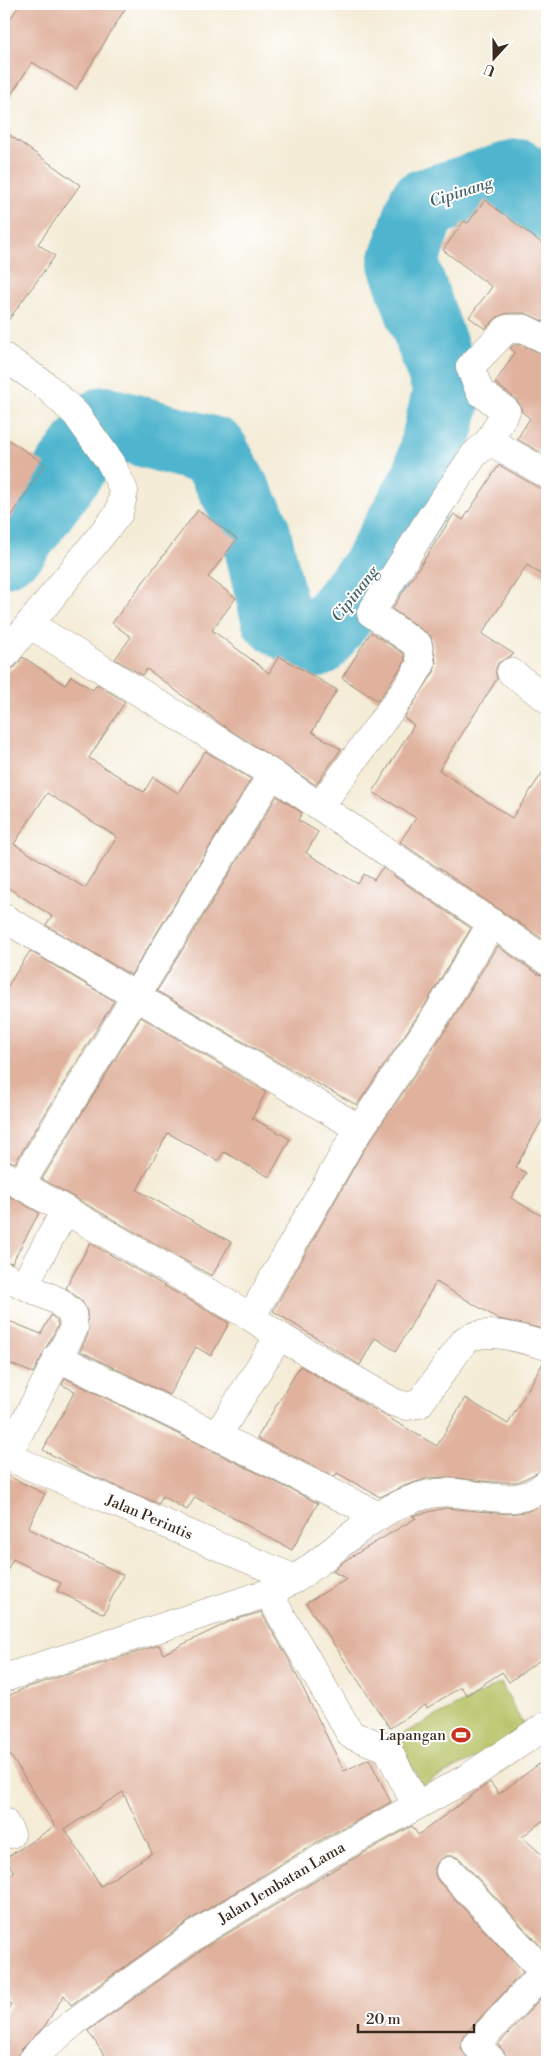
<svg xmlns="http://www.w3.org/2000/svg" width="551" height="2066" viewBox="0 0 551 2066" font-family="'Libre Bodoni',serif">
  <style>
    .green { fill: #b4c162; stroke: #787640 }
    .lines { fill: none; stroke-linecap: round; stroke-linejoin: round }
    .river { stroke: #4fb5ce; stroke-width: 70 }
    .building { fill: #e0b29e; fill-rule: evenodd }
    .street-casing { stroke: #988b7a; stroke-width: 29 }
    .street { stroke: #fff; stroke-width: 28 }
    .labels { text-anchor: middle; dominant-baseline: central; stroke-width: 4; stroke-linejoin: round; paint-order: stroke }
    .street-label { font-size: 15px; fill: #3b2a1e; stroke: #fff }
    .poi-label { font-size: 15px; fill: #3b2a1e; stroke: #fff; text-anchor: end }
    .water-label { font-size: 16px; font-style: italic; fill: #436264; stroke: #fff }
  </style>
  <rect width="100%" height="100%" fill="#fff"/>
  <filter id="ink" filterUnits="userSpaceOnUse"><feTurbulence type="fractalNoise" baseFrequency=".02" numOctaves="2"/><feDisplacementMap in="SourceGraphic" scale="10" xChannelSelector="R" yChannelSelector="G"/><feConvolveMatrix kernelMatrix="1 2 1 2 8 2 1 2 1" color-interpolation-filters="sRGB"/></filter>
  <filter id="wash" filterUnits="userSpaceOnUse"><feTurbulence type="fractalNoise" baseFrequency=".0096" numOctaves="4" result="noise"/><feDisplacementMap in="SourceGraphic" scale="20" xChannelSelector="R" yChannelSelector="G"/><feGaussianBlur stdDeviation="1.12" result="paint"/><feColorMatrix in="noise" values="0 0 0 0 0 0 0 0 0 0 0 0 0 0 0 0 0 1.4 0 .05"/><feComposite in="paint" operator="in"/></filter>
  <g filter="url(#wash)">
    <rect width="100%" height="100%" fill="#f4ecd7"/>
    <polygon class="green" points="501,1683 527,1732 422,1785 396,1737"/>
    <g class="lines">
      <polyline class="river" points="4,552 15,544 105,421 214,452 254,526 276,618 316,643 375,570 427,478 448,389 403,263 423,204 518,174 547,206"/>
    </g>
    <g id="blocks">
      <g class="building">
        <polygon points="20,4 128,4 76,89 32,62 4,106 4,29"/>
        <polygon points="4,131 80,185 38,244 55,256 4,326"/>
        <polygon points="485,200 547,247 547,323 525,313 507,313 496,318 485,329 469,317 492,287 443,250 464,221 468,223"/>
        <polygon points="514,345 521,345 547,356 547,456 517,439 530,418 522,412 520,405 516,399 495,383 515,352 510,348"/>
        <polygon points="4,437 45,464 4,528"/>
        <polygon points="499,465 539,488 547,490 547,578 527,565 482,634 514,654 498,663 495,671 497,679 439,770 512,818 547,766 547,942 400,842 416,818 373,792 414,725 404,718 434,672 436,662 431,636 392,609 454,514 463,520"/>
        <polygon points="198,510 237,539 208,577 236,598 212,630 269,673 279,656 337,690 312,732 341,749 316,785 222,725 147,669 142,675 115,659 131,637 112,623"/>
        <polygon points="371,632 404,654 405,661 378,701 342,678"/>
        <path d="M23,657L65,685L71,676L93,690L97,684L125,702L89,758L144,792L153,777L178,793L205,751L251,779L131,975L46,925L52,916L4,885V674L16,666ZM47,793L117,837L85,888L14,844Z"/>
        <polygon points="277,796 302,813 298,820 318,832 306,853 358,884 364,874 374,880 382,868 471,928 425,1005 357,1105 281,1064 157,991"/>
        <polygon points="497,946 538,974 547,976 547,1111 516,1167 526,1173 511,1198 547,1219 547,1330 499,1319 436,1282 396,1351 375,1338 360,1365 273,1311 362,1153 451,1022"/>
        <polygon points="30,951 114,1001 15,1163 4,1159 4,992"/>
        <polygon points="141,1017 266,1092 252,1118 290,1139 269,1177 224,1152 218,1161 168,1133 137,1190 231,1242 212,1276 42,1179"/>
        <polygon points="4,1193 39,1213 12,1263 4,1261"/>
        <polygon points="90,1243 229,1323 211,1356 196,1347 169,1395 80,1351 88,1335 87,1311 82,1301 66,1288"/>
        <polygon points="51,1315 57,1321 58,1325 33,1373 4,1361 4,1319 41,1334"/>
        <polygon points="544,1361 547,1361 547,1468 518,1482 493,1482 446,1477 428,1478 404,1486 380,1497 337,1473 335,1477 257,1438 300,1366 437,1446 465,1398 508,1424"/>
        <polygon points="65,1378 318,1503 292,1550 195,1497 187,1510 162,1496 159,1504 83,1472 43,1450 75,1391 62,1385"/>
        <polygon points="4,1474 45,1494 28,1528 123,1575 104,1614 57,1591 61,1583 13,1559 4,1577"/>
        <polygon points="547,1502 547,1655 509,1682 502,1672 467,1695 461,1687 427,1708 425,1705 390,1728 306,1603 347,1579 332,1571 346,1560 416,1518 412,1516 416,1515 445,1508 508,1514 526,1512"/>
        <path d="M261,1612L289,1660L344,1771L369,1759L391,1802L319,1841L193,1918L71,2005L64,1995L44,2027L19,2052L16,2062H4V2016L11,2005L4,1993V1878L14,1873L6,1858L55,1826L4,1745V1698L25,1688L159,1645L163,1654L231,1621ZM123,1792L152,1853L101,1886L65,1829Z"/>
        <polygon points="547,1758 547,1817 522,1837 547,1859 547,1953 461,1860 454,1856 446,1856 439,1860 435,1867 435,1875 439,1882 523,1972 464,2035 461,2042 461,2049 471,2062 109,2062 88,2031 210,1944 335,1869 412,1826 418,1835 490,1782 499,1794"/>
        <polygon points="547,1991 547,2062 508,2062 504,2051 498,2045"/>
      </g>
    </g>
  </g>
  <g filter="url(#ink)">
    <use href="#blocks" fill-opacity="0" stroke="#988b7a" stroke-width="1"/>
    <g class="lines">
      <g class="street-casing">
        <g id="street">
          <polyline points="4,357 45,385 76,414 111,463 124,491 119,513 4,656"/>
          <polyline points="489,441 547,474"/>
          <polyline points="29,624 272,774 547,961"/>
          <polyline points="511,672 547,699"/>
          <polyline points="320,806 408,686 421,664 418,645 371,613 429,520 474,455 489,441 506,411 480,392 470,367 507,329 525,329 547,340"/>
          <polyline points="4,918 360,1129"/>
          <polyline points="4,1175 251,1317 349,1145 438,1013 492,923"/>
          <polyline points="20,1185 272,774"/>
          <polyline points="4,1276 58,1301 72,1313 74,1328 7,1456"/>
          <polyline points="24,1285 65,1211"/>
          <path d="M251,1317L279,1336L395,1403L407,1406L419,1404L465,1340C487,1326 524,1340 547,1346"/>
          <polyline points="57,1357 379,1516"/>
          <polyline points="217,1436 279,1336"/>
          <path id="s1" d="M4,1455L295,1579"/>
          <polyline points="268,1593 351,1735 387,1748 416,1805"/>
          <path d="M4,1678L268,1593C277,1588 286,1584 295,1579C340,1549 375,1506 430,1494C469,1486 516,1515 547,1483"/>
          <polyline points="4,1822 11,1834"/>
          <polyline points="450,1871 544,1972 476,2045 493,2062"/>
          <path id="s2" d="M31,2062L40,2051L73,2023L201,1931L327,1855L469,1777L547,1725"/>
        </g>
      </g>
      <use href="#street" class="street"/>
    </g>
  </g>
  <defs>
    <g id="stadium-bare" transform="scale(1.5)"><path d="M0-5a6.5 5 0 1 0 0 10a6.5 5 0 1 0 0-10ZM-3.5-1.8h7v3.6h-7Z" fill="#c8321e" stroke="#fff" stroke-width="2.5" paint-order="stroke"/></g>
  </defs>
  <g fill-rule="evenodd">
    <use href="#stadium-bare" x="461" y="1735"/>
  </g>
  <g class="labels">
    <g class="street-label">
      <text stroke="none"><textPath href="#s1" startOffset="158">Jalan Perintis</textPath></text>
      <text stroke="none"><textPath href="#s2" startOffset="309">Jalan Jembatan Lama</textPath></text>
    </g>
    <g class="poi-label">
      <text x="446" y="1735">Lapangan</text>
    </g>
    <g class="water-label">
      <text transform="translate(461 192) rotate(-18)">Cipinang</text>
      <text transform="translate(355 594) rotate(-52)">Cipinang</text>
    </g>
  </g>
  <rect width="551" height="2066" fill="none" stroke="#fff" stroke-width="20"/>
  <g transform="translate(494 58) rotate(201)" stroke="#ffffff" stroke-width="4" paint-order="stroke">
  <path d="M0-4L9 19L0 12L-9 19Z" fill="#3b2a1e"/>
  <text y="-8" font-size="14" font-weight="bold" text-anchor="middle" fill="#3b2a1e">U</text>
  </g>
  <path d="M358 2024v8h116v-8" fill="none" stroke="#3b2a1e" stroke-width="2.5"/>
  <text x="366" y="2024" font-size="15" fill="#3b2a1e" stroke="#ffffff" stroke-width="4" paint-order="stroke">20 m</text>
</svg>
